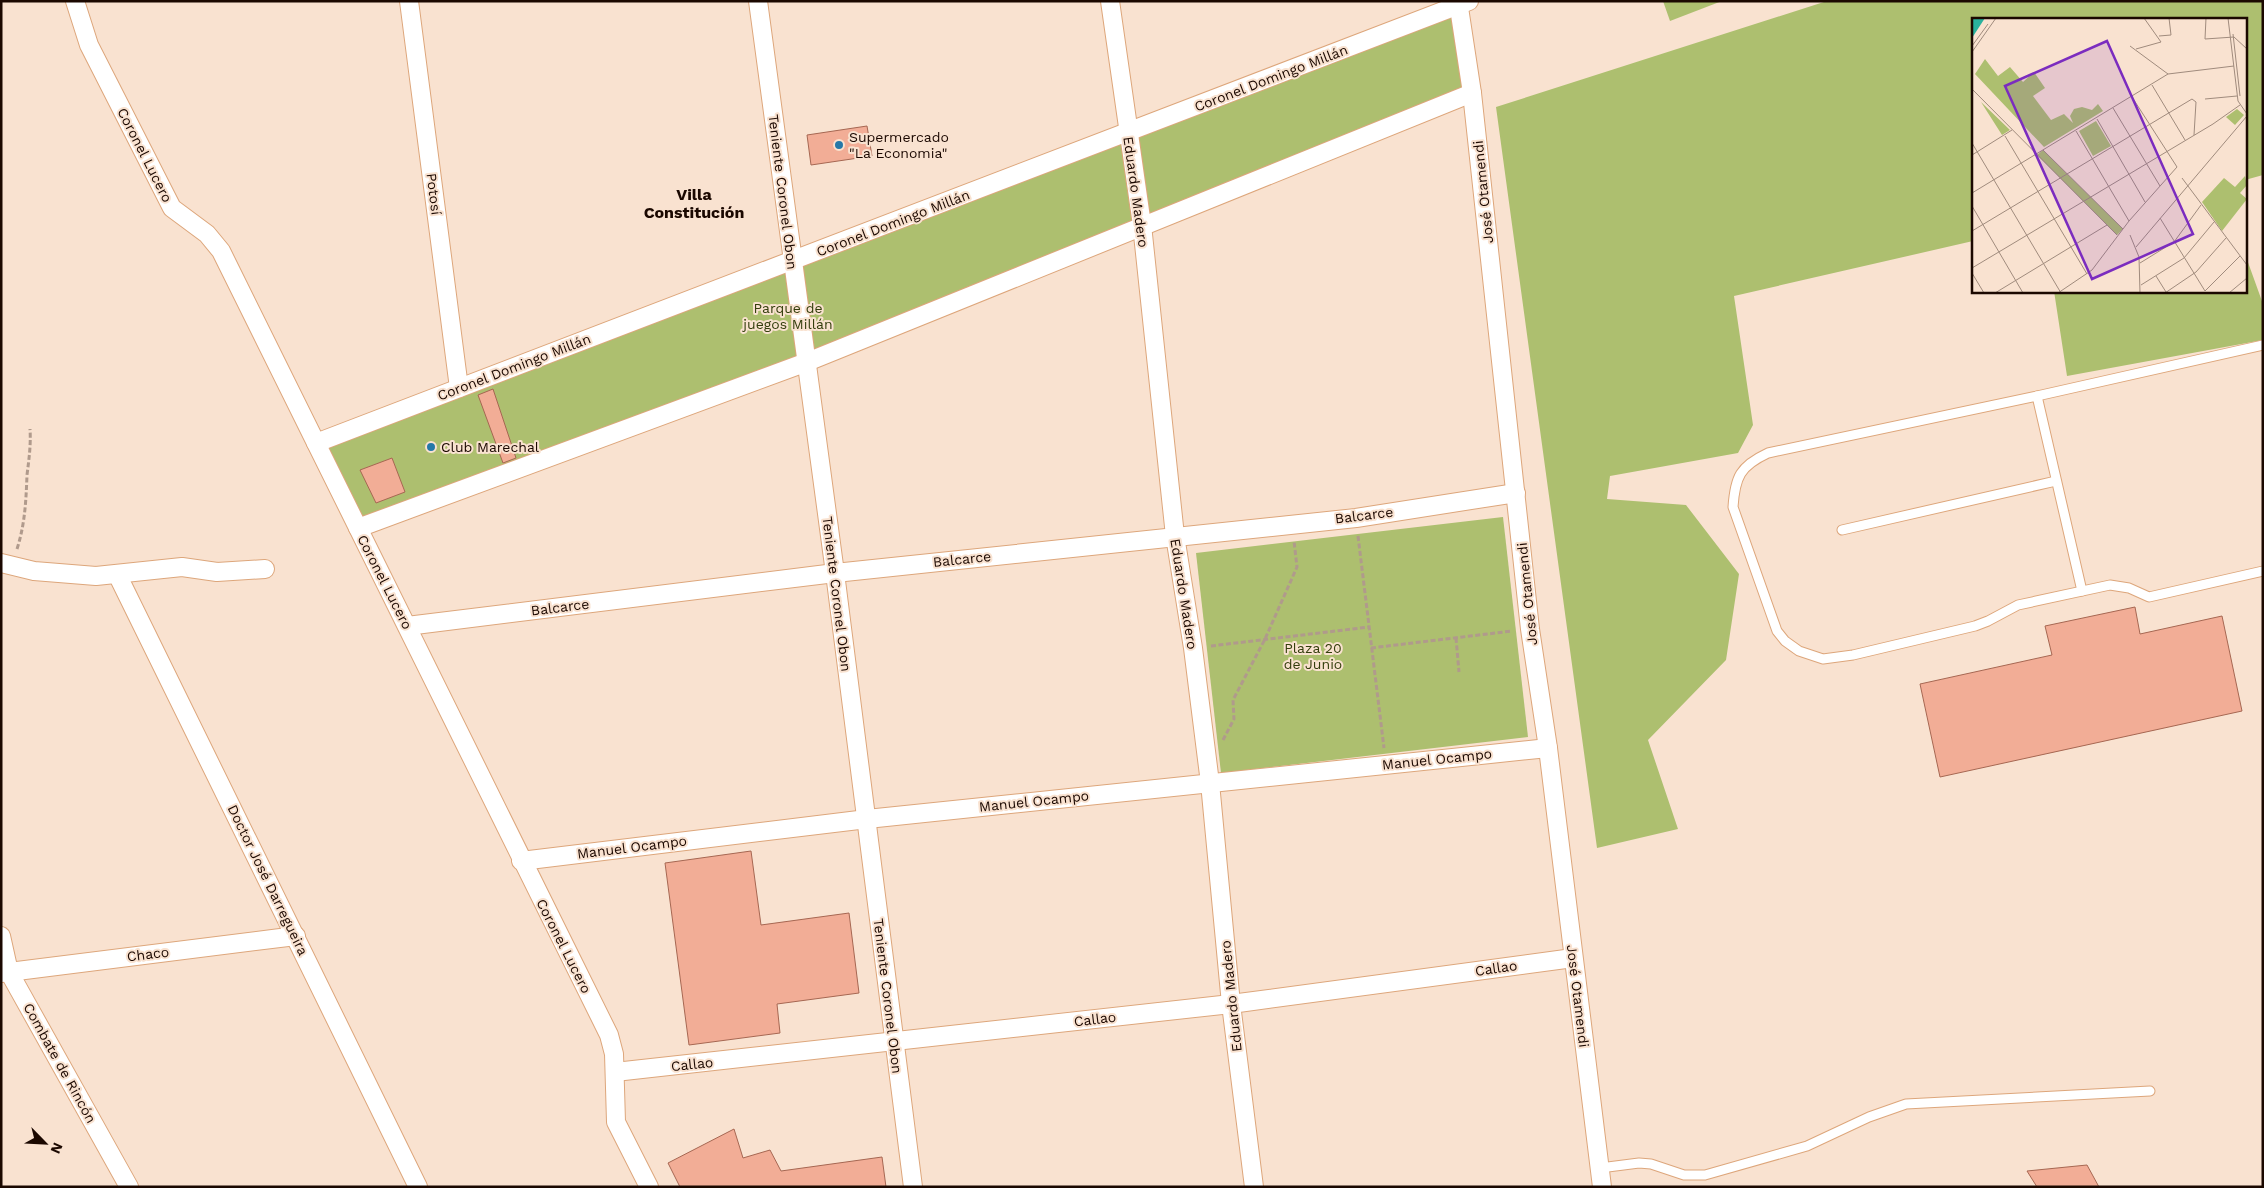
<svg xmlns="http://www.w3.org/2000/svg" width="2264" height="1188" viewBox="0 0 2264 1188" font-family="'Work Sans',sans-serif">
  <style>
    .green { fill: #adbf6f }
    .building { fill: #f2ad96; stroke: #a66752 }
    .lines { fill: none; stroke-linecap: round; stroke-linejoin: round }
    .lane-casing { stroke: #dda67b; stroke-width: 11 }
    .street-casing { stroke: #dda67b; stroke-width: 20 }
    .path { stroke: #b09a8c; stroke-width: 3; stroke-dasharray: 5 2.5; stroke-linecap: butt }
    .lane { stroke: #fff; stroke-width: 9 }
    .street { stroke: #fff; stroke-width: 18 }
    .poi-dot { fill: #2578a8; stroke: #f9e2d0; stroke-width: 2 }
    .labels { text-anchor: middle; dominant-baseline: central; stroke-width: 4; stroke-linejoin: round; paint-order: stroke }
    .street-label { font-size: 14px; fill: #1b0800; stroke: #f9e2d0 }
    .poi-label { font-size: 14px; fill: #1b0800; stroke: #f9e2d0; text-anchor: start }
    .park-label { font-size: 14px; fill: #343e0d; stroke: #f9e2d0 }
    .quarter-label { font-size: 16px; font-weight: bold; fill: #1b0800; stroke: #f9e2d0 }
    .inset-road { fill: none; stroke: #a08b7d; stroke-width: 1 }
    .view { fill: #7b2cbf; fill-opacity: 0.15; stroke: #7b2cbf; stroke-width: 2.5 }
    .inset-edge { fill: none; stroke: #1b0800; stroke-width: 2.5 }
  </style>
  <rect width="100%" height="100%" fill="#f9e2d0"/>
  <g class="green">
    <polygon points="1663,1 1722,1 1670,21"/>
    <polygon points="1827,1 2263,1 2263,175 2245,180 2245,19 1973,19 1973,241 1734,296 1753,425 1738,453 1610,476 1607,499 1686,505 1739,574 1726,660 1648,740 1678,829 1597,848 1496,107"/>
    <polygon points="1459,5 1472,93 358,528 316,443"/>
    <polygon points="2245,254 2263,304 2263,340 2067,376 2054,291 2245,291"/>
    <polygon points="1503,517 1528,737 1221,773 1196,553"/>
  </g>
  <g class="building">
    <polygon points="867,126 872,156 811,165 807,135"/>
    <polygon points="493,389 516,458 503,463 478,395"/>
    <polygon points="392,458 405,492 376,503 360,470"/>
    <polygon points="2135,607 2140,634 2222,616 2242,711 1940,777 1920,684 2052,655 2045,626"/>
    <polygon points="751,851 761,925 849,913 859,993 777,1004 780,1033 689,1045 665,863"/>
    <polygon points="734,1129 743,1158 770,1150 781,1171 882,1157 886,1187 680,1187 668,1163"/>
    <polygon points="2087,1165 2099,1187 2037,1187 2027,1171"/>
  </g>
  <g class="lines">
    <g class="lane-casing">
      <g id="lane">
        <path d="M2263,345L2037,396L1768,453C1740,466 1735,477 1733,507L1777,631L1785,641L1799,651L1823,659L1853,655L1975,626L1988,621L2018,605L2110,585L2129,588L2149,597L2263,571"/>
        <polyline points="2037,396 2082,591"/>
        <polyline points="1842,530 2056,481"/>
        <polyline points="1600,1168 1639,1163 1651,1164 1684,1175 1705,1175 1807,1146 1869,1117 1906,1104 2150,1091"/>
      </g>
    </g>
    <g class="street-casing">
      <g id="street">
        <polyline points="75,1 89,45 172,208 207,234 221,251 609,1035 614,1054 616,1122 649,1187"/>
        <polyline points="409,1 459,388"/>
        <polyline points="758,1 835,573 913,1187"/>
        <polyline points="1110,1 1142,225 1175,536 1193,648 1210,783 1231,1004 1254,1187"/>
        <polyline points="1458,1 1472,93 1530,629 1548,748 1602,1187"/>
        <polyline points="316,443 1469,1"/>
        <polyline points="358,528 807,362 1472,93"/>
        <polyline points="1,563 34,571 96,576 182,567 217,572 265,569"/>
        <polyline points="117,574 418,1187"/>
        <polyline points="407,626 835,573 1356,518 1516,493"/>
        <polyline points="521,861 867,819 1548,748"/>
        <polyline points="1,936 9,972 129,1187"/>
        <polyline points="1,973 296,936"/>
        <polyline points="615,1072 1231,1004 1573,958"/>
      </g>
    </g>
    <g class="path">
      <polyline points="1358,536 1384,748"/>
      <path d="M17,549C25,524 26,501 27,475C29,459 31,445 30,429"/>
      <polyline points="1456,638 1459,672"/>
      <polyline points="1211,646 1369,627"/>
      <polyline points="1371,648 1512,631"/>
      <polyline points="1223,740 1234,719 1233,700 1265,639 1297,567 1294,541"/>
    </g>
    <use href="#lane" class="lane"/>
    <use href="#street" class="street"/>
  </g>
  <g class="poi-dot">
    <circle cx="839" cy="145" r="5"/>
    <circle cx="431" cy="447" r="5"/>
  </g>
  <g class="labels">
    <g class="street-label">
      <text transform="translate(1271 78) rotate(-21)">Coronel Domingo Millán</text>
      <text transform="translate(145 155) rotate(63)">Coronel Lucero</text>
      <text transform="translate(783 192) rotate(83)">Teniente Coronel Obon</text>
      <text transform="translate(1136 192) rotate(82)">Eduardo Madero</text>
      <text transform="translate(1483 192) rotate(-96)">José Otamendi</text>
      <text transform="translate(434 194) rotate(83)">Potosí</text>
      <text transform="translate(893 223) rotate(-21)">Coronel Domingo Millán</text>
      <text transform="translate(514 367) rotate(-21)">Coronel Domingo Millán</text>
      <text transform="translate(1364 515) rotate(-7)">Balcarce</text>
      <text transform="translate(962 559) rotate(-6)">Balcarce</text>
      <text transform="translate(385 582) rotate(63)">Coronel Lucero</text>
      <text transform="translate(837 594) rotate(83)">Teniente Coronel Obon</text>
      <text transform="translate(1184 594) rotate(81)">Eduardo Madero</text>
      <text transform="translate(1527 594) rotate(-96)">José Otamendi</text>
      <text transform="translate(560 607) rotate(-7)">Balcarce</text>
      <text transform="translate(1437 759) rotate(-6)">Manuel Ocampo</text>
      <text transform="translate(1034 801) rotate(-6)">Manuel Ocampo</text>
      <text transform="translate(632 847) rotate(-7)">Manuel Ocampo</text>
      <text transform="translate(268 880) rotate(64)">Doctor José Darregueira</text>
      <text transform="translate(564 946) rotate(63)">Coronel Lucero</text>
      <text transform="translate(148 954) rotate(-7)">Chaco</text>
      <text transform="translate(1496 968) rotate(-8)">Callao</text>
      <text transform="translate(888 996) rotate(83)">Teniente Coronel Obon</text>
      <text transform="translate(1231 996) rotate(-96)">Eduardo Madero</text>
      <text transform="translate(1578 996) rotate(83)">José Otamendi</text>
      <text transform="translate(1095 1019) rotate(-7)">Callao</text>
      <text transform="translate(60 1063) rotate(61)">Combate de Rincón</text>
      <text transform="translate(692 1064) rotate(-6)">Callao</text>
    </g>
    <g class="poi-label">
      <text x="849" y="137">Supermercado<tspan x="849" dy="16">"La Economia"</tspan></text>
      <text x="441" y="447">Club Marechal</text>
    </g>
    <g class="park-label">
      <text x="788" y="308">Parque de<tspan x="788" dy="16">juegos Millán</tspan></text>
      <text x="1313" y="648">Plaza 20<tspan x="1313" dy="16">de Junio</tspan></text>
    </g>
    <g class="quarter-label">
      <text x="694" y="194">Villa<tspan x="694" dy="18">Constitución</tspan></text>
    </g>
  </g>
  <g transform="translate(1972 18)">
    <rect width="275" height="275" fill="#f9e2d0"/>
    <path d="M13,41L26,58L38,49L51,64L62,54L73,70L61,78L79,102L92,96L101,105L98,98L102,91L110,89L120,92L126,86L131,93L72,129L3,56ZM9,84L38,112L30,117ZM265,91L272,97L263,107L254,99ZM124,103L139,128L121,138L107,113ZM71,132L151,211L145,217L65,137ZM273,158L275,167L268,175L275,181L250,213L230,184L252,160L263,169Z" fill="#adbf6f"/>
    <path d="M0,0H13L0,20Z" fill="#2ab29d"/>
    <path class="inset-road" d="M234,0L233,21L262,19L275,31M256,0L266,83L275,96M261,16L268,78M187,18L199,17L197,0M0,28L16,6M158,28L196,56M164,31L189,24L172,0M0,34L24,0M180,67L213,122M0,71L145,217M233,81L265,78M141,90L188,168M125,101L173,184M104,113L157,203M33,118L115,256M0,125L89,275M71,132L151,211M0,137L40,112M210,160L275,247M0,175L196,56L262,48M0,188L51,275M188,200L233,273M0,213L220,81L224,84L222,117M158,217L167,239L168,275M164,229L275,98M168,245L202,224L229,187M0,250L241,106L268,87M0,255L12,275M184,258L194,274M169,267L212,240L242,204M233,273L268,238M23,275L135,207M86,275L120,252L157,203L205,149L160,79M193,275L224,254L254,220M257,275L275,260"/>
    <path class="view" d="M135,23L221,216L120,261L33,68Z"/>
    <rect width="275" height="275" class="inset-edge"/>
  </g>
  <rect width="2264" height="1188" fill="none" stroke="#1b0800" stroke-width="5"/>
  <g transform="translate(45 1143) rotate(114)" stroke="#f9e2d0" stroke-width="4" paint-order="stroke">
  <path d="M0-4L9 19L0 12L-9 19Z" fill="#1b0800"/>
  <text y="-8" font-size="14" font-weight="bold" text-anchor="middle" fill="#1b0800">N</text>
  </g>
</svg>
